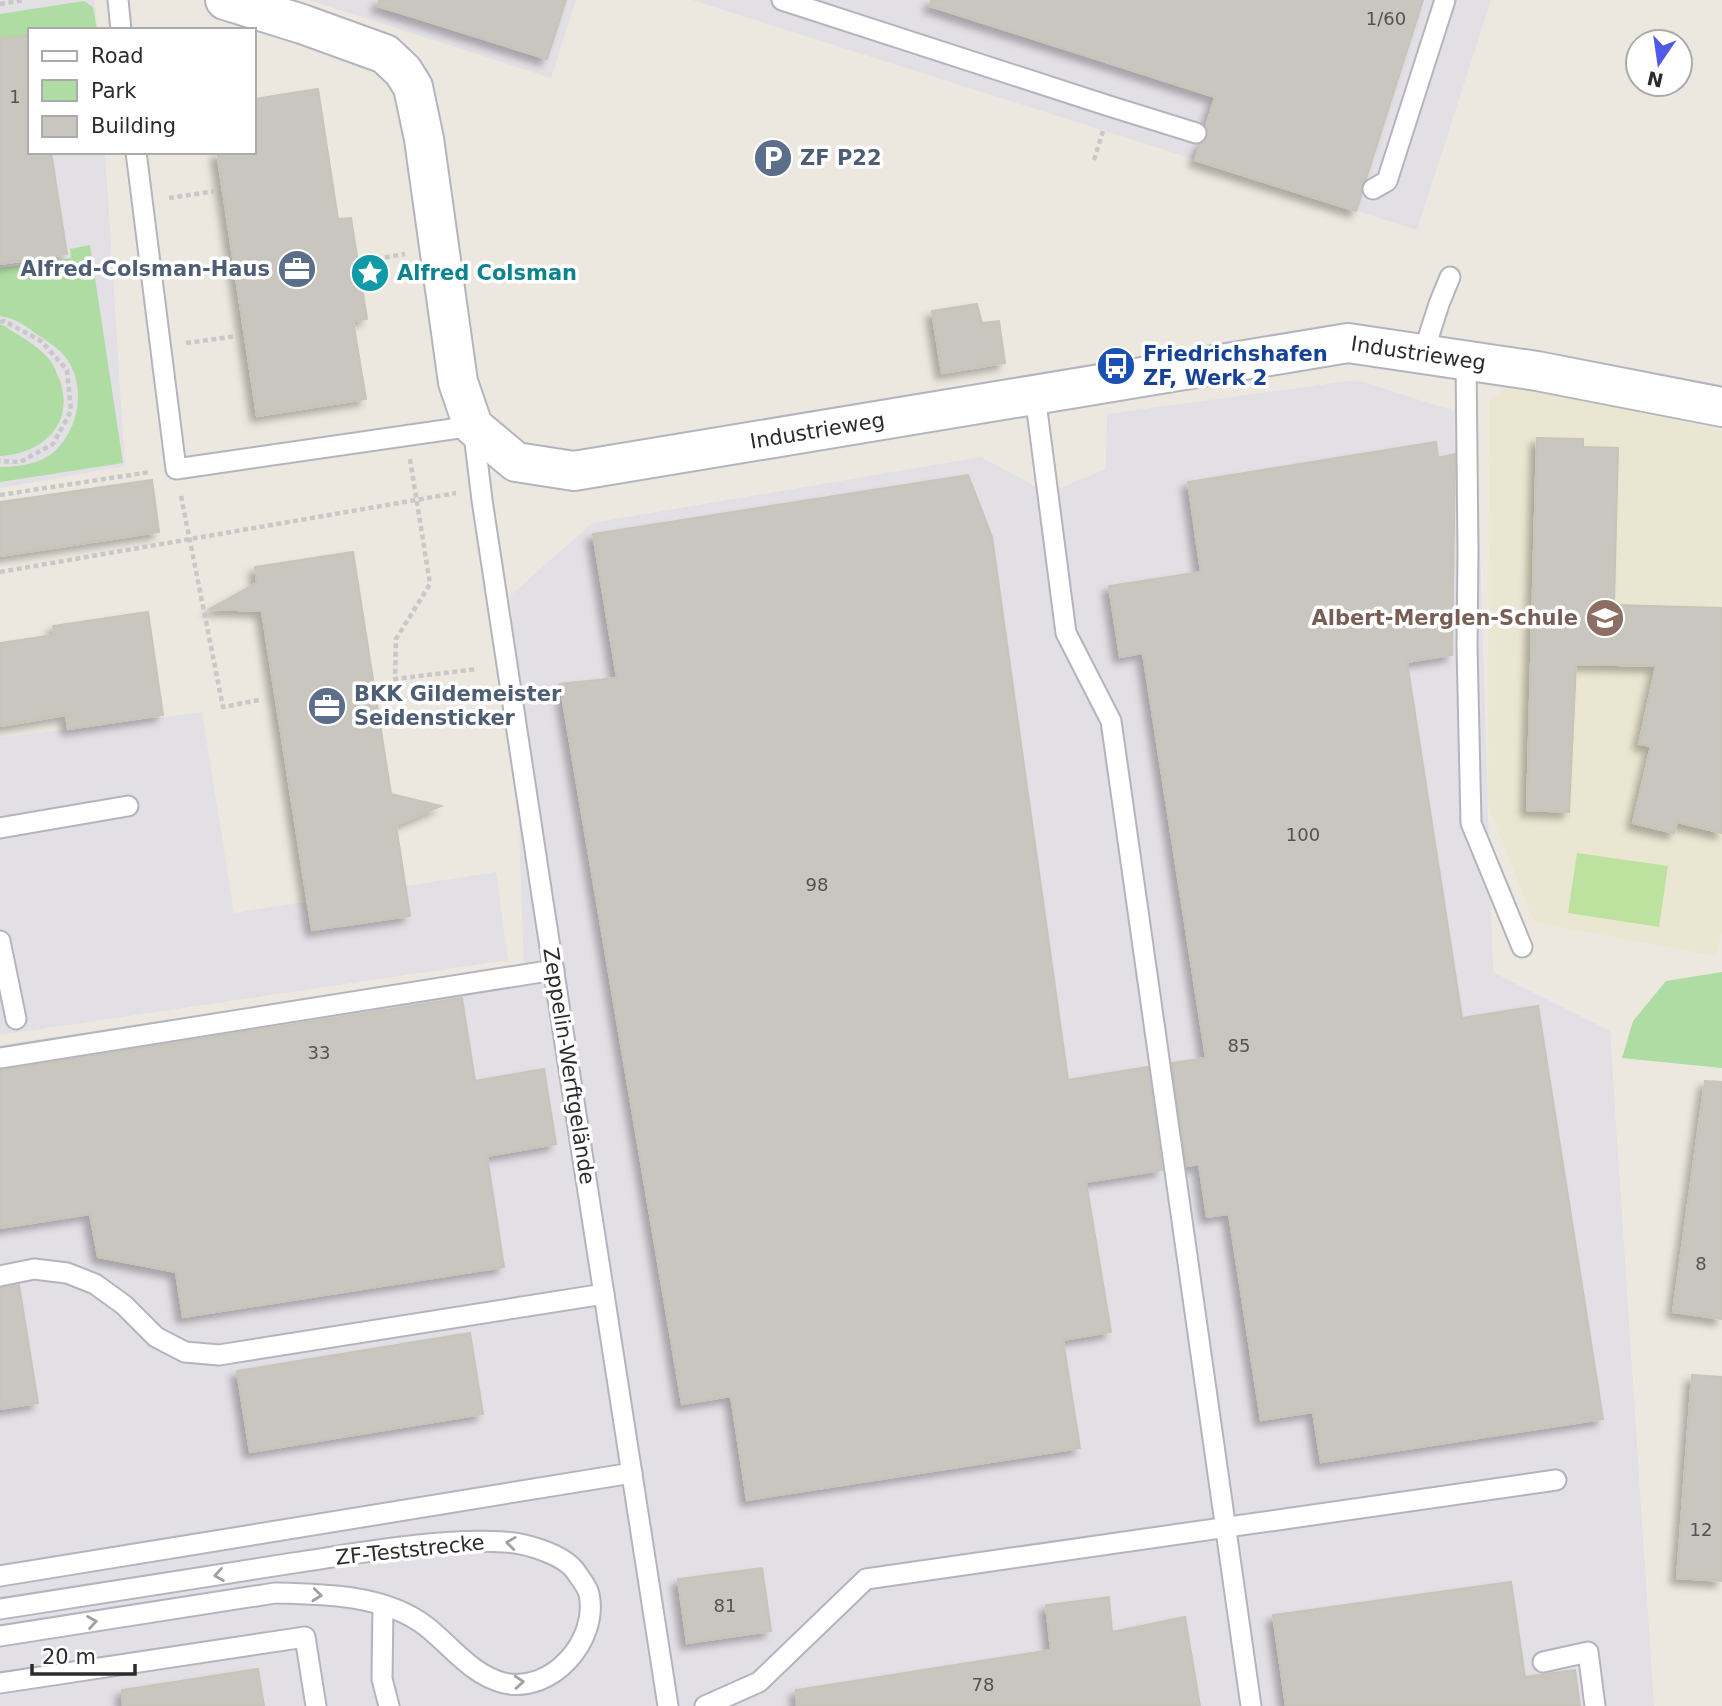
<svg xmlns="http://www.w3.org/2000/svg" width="1722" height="1706" viewBox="0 0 1722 1706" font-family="'DejaVu Sans',sans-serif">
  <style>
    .industrial { fill: #e2dfe5 }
    .education { fill: #ebe6d1 }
    .green { fill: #aedca2 }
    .pitch { fill: #bde29f }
    .building { fill: #c8c6be; stroke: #c7c4b9; stroke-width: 2; filter: url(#shadow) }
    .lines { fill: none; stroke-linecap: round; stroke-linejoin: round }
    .service-casing { stroke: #b3b4be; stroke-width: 23 }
    .minor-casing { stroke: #b3b4be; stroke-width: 42 }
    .path { stroke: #c8c8c8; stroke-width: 4.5; stroke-dasharray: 5 3.5; stroke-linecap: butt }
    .service { stroke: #fff; stroke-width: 19 }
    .minor { stroke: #fff; stroke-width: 38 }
    .oneway { stroke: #a0a0a0 }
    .labels { text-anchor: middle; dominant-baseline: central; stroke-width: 7; stroke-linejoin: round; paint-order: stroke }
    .number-label { font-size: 18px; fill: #535250 }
    .service-label { font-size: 21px; font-weight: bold; fill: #4e5e75; stroke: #fff; text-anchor: start }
    .culture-label { font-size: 21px; font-weight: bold; fill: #0d838f; stroke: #fff; text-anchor: start }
    .transit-label { font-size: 21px; font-weight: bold; fill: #164399; stroke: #fff; text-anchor: start }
    .street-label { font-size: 21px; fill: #2c2c2c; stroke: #fff }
    .education-label { font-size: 21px; font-weight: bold; fill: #785e54; stroke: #fff; text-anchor: end }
  </style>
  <defs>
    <filter id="shadow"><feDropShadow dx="-6" dy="6" stdDeviation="3.5" flood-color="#0004"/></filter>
  </defs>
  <rect width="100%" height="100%" fill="#ece8e0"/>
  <g class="industrial">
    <polygon points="0,0 95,0 97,30 30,30 30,152 105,152 125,466 0,488"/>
    <polygon points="309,0 576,0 551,78"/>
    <polygon points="692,0 1491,0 1417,230"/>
    <polygon points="1357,380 1476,418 1493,972 1610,1031 1654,1706 0,1706 0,1045 524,968 511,595 592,523 981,457 1048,493 1106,469 1107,414"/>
    <polygon points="202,712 234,913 496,872 508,960 0,1035 0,738"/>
  </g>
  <polygon class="education" points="1513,382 1722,431 1722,933 1715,956 1534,922 1488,805 1489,401"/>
  <g class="green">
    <polygon points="84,1 93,7 97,30 30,30 30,35 0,39 0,14"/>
    <path d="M90,245L123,463L0,482V467C18,467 42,464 56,450C78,428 85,392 70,364C63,351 50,343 38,335C26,326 15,318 0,316V268L71,258L70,249Z"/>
    <path d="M0,325H3C16,334 32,342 43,353C52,360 56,371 60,381C75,424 42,454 0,456Z"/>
    <polygon points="1722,972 1722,1068 1622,1058 1633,1021 1666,981"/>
  </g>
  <polygon class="pitch" points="1577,853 1668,866 1659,927 1568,913"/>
  <g class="building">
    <polygon points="379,0 566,0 547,59 378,6"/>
    <polygon points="931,0 1423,0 1366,179 1362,183 1362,193 1356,211 1195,160 1200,145 1205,141 1207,137 1208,131 1206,126 1215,97 930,6"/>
    <polygon points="30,35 30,152 51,152 67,254 0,264 0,39"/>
    <polygon points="318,89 338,219 351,218 367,319 353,321 366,399 257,416 217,152 254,152 254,99"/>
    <polygon points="977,304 982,323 999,321 1005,363 942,373 932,311"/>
    <polygon points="1537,438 1583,439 1583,447 1618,448 1614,605 1722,608 1722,833 1677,822 1674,833 1633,823 1651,746 1639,744 1656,666 1576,664 1569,812 1527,810"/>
    <polygon points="1436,442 1438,458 1455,454 1452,655 1407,662 1462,1018 1538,1006 1603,1419 1321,1462 1313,1412 1261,1420 1229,1214 1207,1217 1199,1164 1187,1166 1172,1063 1206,1058 1143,653 1120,657 1109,586 1201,572 1188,482"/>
    <polygon points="968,475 992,537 1068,1080 1148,1067 1162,1170 1086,1182 1111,1332 1063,1340 1080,1448 747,1500 731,1396 682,1404 560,684 617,678 593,534"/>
    <polygon points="152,480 159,532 0,556 0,502"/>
    <polygon points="353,552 391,794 441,806 396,825 410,916 312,930 262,611 210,609 257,583 255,567"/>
    <polygon points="148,612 163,715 68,729 66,715 0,726 0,643 54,635 53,626"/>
    <polygon points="462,998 475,1081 544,1069 556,1144 487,1156 504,1267 183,1317 176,1272 98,1257 90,1214 0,1228 0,1070"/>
    <polygon points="1705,1081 1722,1082 1722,1319 1673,1312"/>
    <polygon points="19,1285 38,1403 0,1409 0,1288"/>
    <polygon points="470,1333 483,1414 250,1452 237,1371"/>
    <polygon points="1692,1375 1722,1377 1722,1581 1677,1578"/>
    <polygon points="762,1568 771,1631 687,1643 678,1579"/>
    <polygon points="1511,1582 1525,1677 1575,1670 1580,1706 1286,1706 1273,1615"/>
    <polygon points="1109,1597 1112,1632 1185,1617 1200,1706 797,1706 796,1690 1051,1650 1046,1605"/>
    <polygon points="258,1669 264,1706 123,1706 122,1690"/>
  </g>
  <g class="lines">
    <g class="service-casing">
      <g id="service">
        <polyline points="118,0 121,30"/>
        <polyline points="782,0 1109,106 1196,133"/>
        <polyline points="136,152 176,469 473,426 482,500 543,902 668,1706"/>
        <polyline points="1373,189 1387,181 1445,0"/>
        <polyline points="1423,354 1439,304 1450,277"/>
        <polyline points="1466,360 1468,551 1467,646 1471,823 1522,947"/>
        <polyline points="1035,395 1066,633 1111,721 1251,1706"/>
        <polyline points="0,828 128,806"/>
        <polyline points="0,941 16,1019"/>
        <polyline points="0,1058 554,970"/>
        <polyline points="0,1276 34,1269 67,1273 95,1284 124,1305 156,1337 185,1352 219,1355 604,1294"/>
        <polyline points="0,1576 632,1473"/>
        <polyline points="383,1605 382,1679 389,1706"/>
        <path d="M0,1609C98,1594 196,1579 293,1563C360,1553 437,1538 504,1542C525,1543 564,1554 576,1572C580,1578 587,1586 589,1594C599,1640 552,1694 504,1683C472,1675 452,1647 427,1627C386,1595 326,1594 275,1593L0,1636"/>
        <polyline points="1543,1662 1588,1652 1595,1706"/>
        <polyline points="0,1683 305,1637 316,1706"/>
        <polyline points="705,1706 759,1682 866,1579 1556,1480"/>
      </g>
    </g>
    <g class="minor-casing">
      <g id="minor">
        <path id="s1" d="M225,0L302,24L385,54L403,71L413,87L424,139L458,382L473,426L516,462L574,471L1348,343L1537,371L1722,407"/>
      </g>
    </g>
    <g class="path">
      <polyline points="0,4 25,0"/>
      <polyline points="1094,160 1103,131"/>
      <polyline points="169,198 216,191"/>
      <polyline points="368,260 405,254"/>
      <polyline points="0,322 4,321 41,341 67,370 71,411 53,444 20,462 0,461"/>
      <polyline points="186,343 238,336"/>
      <polyline points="410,459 430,584 396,639 395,679 477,669"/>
      <polyline points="0,495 150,472"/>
      <polyline points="181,496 223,707 259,700"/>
      <polyline points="0,572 456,493"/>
    </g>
    <use href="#service" class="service"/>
    <use href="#minor" class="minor"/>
  </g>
  <defs><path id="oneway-chevron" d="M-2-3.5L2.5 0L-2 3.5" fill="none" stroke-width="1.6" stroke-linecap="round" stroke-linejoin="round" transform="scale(1.75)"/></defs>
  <g class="oneway">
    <use href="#oneway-chevron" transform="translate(511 1543) rotate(-173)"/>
    <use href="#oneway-chevron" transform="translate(219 1575) rotate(171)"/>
    <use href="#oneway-chevron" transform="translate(317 1595) rotate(6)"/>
    <use href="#oneway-chevron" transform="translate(92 1622) rotate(-9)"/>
    <use href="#oneway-chevron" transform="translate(519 1682) rotate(-4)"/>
  </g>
  <defs>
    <g id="parking-disc" transform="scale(2.0125)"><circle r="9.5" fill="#5c6f8a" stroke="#fff"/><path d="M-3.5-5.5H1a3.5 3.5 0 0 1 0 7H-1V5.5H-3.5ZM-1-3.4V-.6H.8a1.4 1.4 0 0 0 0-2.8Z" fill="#fff"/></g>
    <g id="office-disc" transform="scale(2.0125)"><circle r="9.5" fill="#5c6f8a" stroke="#fff"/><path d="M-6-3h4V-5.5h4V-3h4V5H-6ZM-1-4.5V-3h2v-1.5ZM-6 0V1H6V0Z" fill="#fff"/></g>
    <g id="sight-disc" transform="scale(2.0125)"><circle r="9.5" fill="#0f9aa8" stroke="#fff"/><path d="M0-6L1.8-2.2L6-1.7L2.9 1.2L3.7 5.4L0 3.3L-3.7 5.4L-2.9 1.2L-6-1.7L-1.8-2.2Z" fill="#fff"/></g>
    <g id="bus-disc" transform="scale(2.0125)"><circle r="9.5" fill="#1a4fb4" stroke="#fff"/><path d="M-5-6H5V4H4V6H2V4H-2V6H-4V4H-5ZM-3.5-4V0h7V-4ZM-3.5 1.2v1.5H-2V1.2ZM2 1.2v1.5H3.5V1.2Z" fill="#fff"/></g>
    <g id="school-disc" transform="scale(2.0125)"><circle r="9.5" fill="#8d6e63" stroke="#fff"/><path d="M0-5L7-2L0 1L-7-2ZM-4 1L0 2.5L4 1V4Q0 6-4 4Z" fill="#fff"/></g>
  </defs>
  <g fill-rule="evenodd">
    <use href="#parking-disc" x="773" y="158"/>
    <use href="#office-disc" x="297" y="269"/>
    <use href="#sight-disc" x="370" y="273"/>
    <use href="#bus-disc" x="1116" y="366"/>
    <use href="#school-disc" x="1605" y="618"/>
    <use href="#office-disc" x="327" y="706"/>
  </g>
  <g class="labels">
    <g class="number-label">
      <text x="1386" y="18">1/60</text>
      <text x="15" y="96">1</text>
      <text x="1303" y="834">100</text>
      <text x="817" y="884">98</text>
      <text x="1239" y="1045">85</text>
      <text x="319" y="1052">33</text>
      <text x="1701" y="1263">8</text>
      <text x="1701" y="1529">12</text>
      <text x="725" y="1605">81</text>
      <text x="983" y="1684">78</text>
    </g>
    <g class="service-label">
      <text x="800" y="158">ZF P22</text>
      <text x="270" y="269" text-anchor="end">Alfred-Colsman-Haus</text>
      <text x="354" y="694">BKK Gildemeister<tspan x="354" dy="24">Seidensticker</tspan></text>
    </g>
    <g class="culture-label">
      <text x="397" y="273">Alfred Colsman</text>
    </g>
    <g class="transit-label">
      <text x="1143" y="354">Friedrichshafen<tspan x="1143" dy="24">ZF, Werk 2</tspan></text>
    </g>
    <g class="street-label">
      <text stroke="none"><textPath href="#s1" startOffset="1528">Industrieweg</textPath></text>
      <text stroke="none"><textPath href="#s1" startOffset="919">Industrieweg</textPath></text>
      <text transform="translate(569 1066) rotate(81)">Zeppelin-Werftgelände</text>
      <text transform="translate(410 1550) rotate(-6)">ZF-Teststrecke</text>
    </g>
    <g class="education-label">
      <text x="1578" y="618">Albert-Merglen-Schule</text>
    </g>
  </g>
  <rect x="28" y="28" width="228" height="126" fill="#ffffff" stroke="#ababab" stroke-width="2"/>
  <rect x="42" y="51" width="35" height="10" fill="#ffffff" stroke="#ababab" stroke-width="2"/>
  <text x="91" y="63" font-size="21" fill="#2c2c2c">Road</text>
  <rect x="42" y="80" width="35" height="21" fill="#aedca2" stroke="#ababab" stroke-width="2"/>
  <text x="91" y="98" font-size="21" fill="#2c2c2c">Park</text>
  <rect x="42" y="116" width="35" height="21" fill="#c8c6be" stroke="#ababab" stroke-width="2"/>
  <text x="91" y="133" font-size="21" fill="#2c2c2c">Building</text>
  <g transform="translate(1659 63) rotate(193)"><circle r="33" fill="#ffffff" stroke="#ababab" stroke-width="2"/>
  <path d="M0-5L12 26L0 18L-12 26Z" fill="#5159e7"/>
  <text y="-10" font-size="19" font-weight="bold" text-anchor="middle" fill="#2c2c2c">N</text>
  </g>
  <path d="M32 1664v10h103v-10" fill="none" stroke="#2c2c2c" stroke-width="3.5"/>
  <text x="42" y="1664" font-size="21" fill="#2c2c2c" stroke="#ffffff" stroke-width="5" paint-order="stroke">20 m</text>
</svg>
